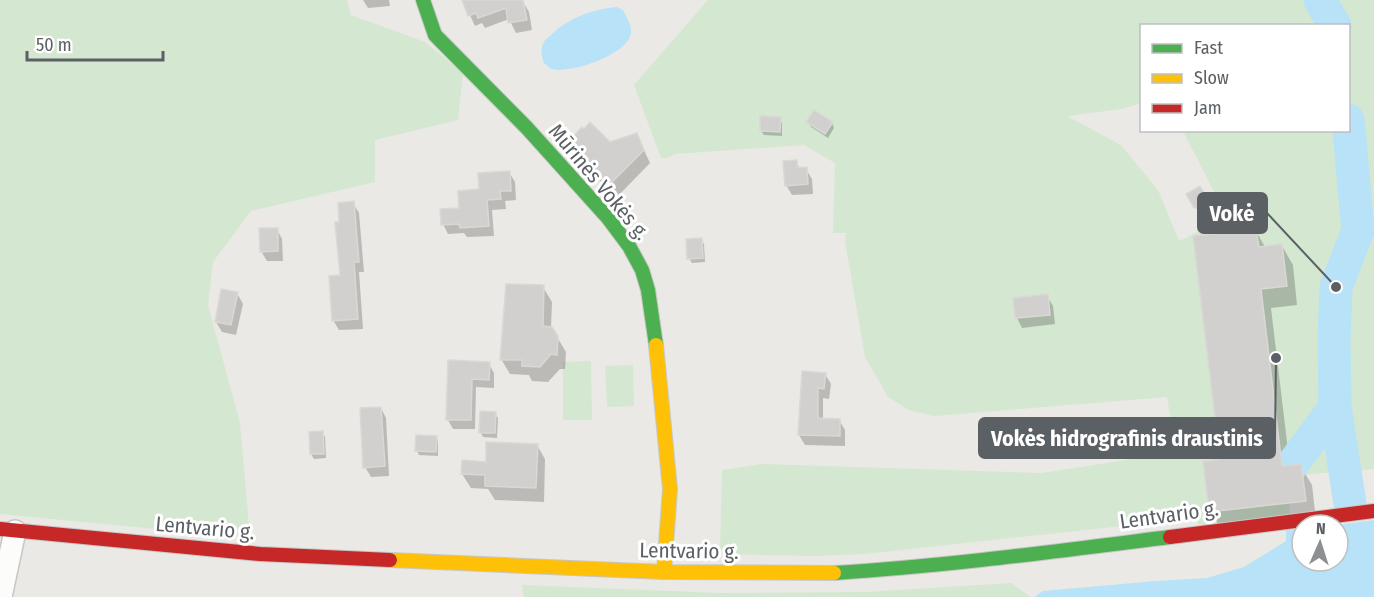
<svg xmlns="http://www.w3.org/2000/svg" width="1374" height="597" viewBox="0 0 1374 597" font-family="'Fira Sans Condensed',sans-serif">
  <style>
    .green { fill: #d4e7d0; fill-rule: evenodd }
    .water { fill: #b7e2f7 }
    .shadow { fill: #0003 }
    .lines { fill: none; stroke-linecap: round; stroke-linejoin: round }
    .river { stroke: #b7e2f7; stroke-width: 33 }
    .building { fill: #d2d0ce; stroke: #dad8d4; stroke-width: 1.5 }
    .street-casing { stroke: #c6c6c6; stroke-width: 24 }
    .fast-casing { stroke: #c7c7c7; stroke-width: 16 }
    .slow-casing { stroke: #c7c7c7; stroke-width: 16 }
    .jam-casing { stroke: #c7c7c7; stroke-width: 16 }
    .street { stroke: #fcfcfb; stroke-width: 21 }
    .fast { stroke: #4caf50; stroke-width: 14 }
    .slow { stroke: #ffc107; stroke-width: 14 }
    .jam { stroke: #c62828; stroke-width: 14 }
    .labels { text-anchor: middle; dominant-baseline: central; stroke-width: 6; stroke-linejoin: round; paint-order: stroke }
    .street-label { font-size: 21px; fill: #5b6064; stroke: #fff }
    .leader { fill: none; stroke: #5b6064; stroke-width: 2 }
    .callout-dot { fill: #5b6064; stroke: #fff; stroke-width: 2 }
    .callout { fill: #5b6064; stroke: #5b6064; stroke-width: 2 }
    .callout-label { font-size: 22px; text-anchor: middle; font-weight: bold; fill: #fff }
  </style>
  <rect width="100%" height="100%" fill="#ebe9e5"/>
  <g class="green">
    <polygon points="0,0 347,0 351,15 425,42 463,73 458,120 375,140 375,182 251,211 213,262 208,305 240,423 250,538 0,514"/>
    <path d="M708,0H1374V469L1287,476L1290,515L1198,525L1196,518L864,554L814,556L720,554L722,470L762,464L1042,473L1171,453L1174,439L1167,397L934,416L909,410L888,397L865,357L845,241L846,233H833L835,163L804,145L675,154L667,158H661L634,85ZM1142,26H1348V130L1183,131L1227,217L1179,241L1158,190L1121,145L1067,116L1122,109L1141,103Z"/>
    <polygon points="591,361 592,420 563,420 563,362"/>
    <polygon points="633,365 634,406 607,407 605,366"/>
    <polygon points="1011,583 1031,597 524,597 522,585 720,593 866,592"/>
  </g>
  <g class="water">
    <path d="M617,7L623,10C626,17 632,25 631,33C628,55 570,74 552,69C549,68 547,65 544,63C542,57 540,51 543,44C544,40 549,37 552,34C570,17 593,9 617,7Z"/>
    <polygon points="1374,520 1374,597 1034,597 1043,591 1156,581 1207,578 1244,567 1286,541 1286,530 1302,529 1302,561 1338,561 1338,525"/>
  </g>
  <g class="shadow">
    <polygon points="363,0 389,0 390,6 368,8"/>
    <polygon points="463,0 523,2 529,12 532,30 516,33 509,19 485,28 482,23 475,26"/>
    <polygon points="780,119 782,123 782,136 764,135 761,131"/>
    <polygon points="808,122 832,123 834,128 828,138 811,127"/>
    <polygon points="637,135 650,163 617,197 575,157 568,144 610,144"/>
    <polygon points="796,162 800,169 806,169 812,179 813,194 792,195 786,185"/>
    <polygon points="509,172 515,182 516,200 505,201 506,209 492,210 494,236 467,237 464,233 448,234 443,224 480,191"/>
    <polygon points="1199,188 1209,205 1198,211 1188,195"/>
    <polygon points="353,203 359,213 364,272 359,272 363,329 339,330 333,320 341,276 341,223"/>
    <polygon points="277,229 282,239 283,261 267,261 261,251"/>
    <polygon points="1256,231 1265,247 1282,246 1293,265 1297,305 1271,308 1290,467 1300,465 1312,485 1316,520 1222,531 1211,511 1221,461"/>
    <polygon points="701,240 704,244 705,262 692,263 689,258"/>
    <polygon points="543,287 552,302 551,327 566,352 565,369 560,369 548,382 532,381 529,375 510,374 501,359"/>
    <polygon points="237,293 243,304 236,335 222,332 216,322"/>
    <polygon points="1047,296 1053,306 1055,324 1022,328 1017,318"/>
    <polygon points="449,362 489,364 494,373 494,388 476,387 475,429 453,429 448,420"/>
    <polygon points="803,372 825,374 831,384 829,399 823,398 823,420 839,420 845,430 845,446 805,445 799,435"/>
    <polygon points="381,408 386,418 389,476 371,477 365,467"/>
    <polygon points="495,414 498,418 497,438 483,437 481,433"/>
    <polygon points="322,433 325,437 326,458 314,459 311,454"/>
    <polygon points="436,437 438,442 438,456 419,455 417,451"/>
    <polygon points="537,445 545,459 544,502 495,500 488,489 471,488 462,474"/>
  </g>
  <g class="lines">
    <g class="river">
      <polyline points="1320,0 1335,26"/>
      <polyline points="1348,120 1358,230 1336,287 1334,337 1335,407 1350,504"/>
      <polyline points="1292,465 1335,407"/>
    </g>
  </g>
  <g class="building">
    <polygon points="462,0 523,0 527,20 508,23 506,8 478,18 476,13 468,16"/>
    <polygon points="814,110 833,122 825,134 806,122"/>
    <polygon points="760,116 781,117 780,132 760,131"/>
    <polygon points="590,122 610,142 637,133 644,150 609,185 566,144 582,127 584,129"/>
    <polygon points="797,160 797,168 807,167 808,184 785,186 783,161"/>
    <polygon points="510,171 511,191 500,191 501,199 487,200 489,226 460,228 459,224 441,225 440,209 459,208 458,191 479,189 478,173"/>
    <polygon points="1200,186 1208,200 1194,208 1186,194"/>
    <polygon points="354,201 359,262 354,262 358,319 332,321 329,276 340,275 335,222 339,222 338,203"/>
    <polygon points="259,228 278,228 278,251 260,252"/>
    <polygon points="1256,229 1259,247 1282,244 1287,286 1261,289 1282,466 1301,464 1306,501 1209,512 1203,461 1220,459 1193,236"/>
    <polygon points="702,238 703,258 687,259 686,239"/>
    <polygon points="506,284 544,285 543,326 552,327 558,336 557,355 551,354 540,367 522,366 522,360 500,360"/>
    <polygon points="221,289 238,292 231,325 215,322"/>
    <polygon points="1048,294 1050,315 1015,318 1013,298"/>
    <polygon points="448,360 490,362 489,380 472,379 471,420 446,420"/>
    <polygon points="802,371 826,373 824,389 818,388 818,418 840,419 840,436 798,435"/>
    <polygon points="381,407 385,466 363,468 360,408"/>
    <polygon points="480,411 496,412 495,433 479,433"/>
    <polygon points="323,431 324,454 310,454 309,432"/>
    <polygon points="416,435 437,436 436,452 415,451"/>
    <polygon points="486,442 538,444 536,488 485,486 485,475 461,474 462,460 486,462"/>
  </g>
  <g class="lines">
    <g class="street-casing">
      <polyline id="street" points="1,597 15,531"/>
    </g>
    <g class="fast-casing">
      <g id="fast">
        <polyline points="423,0 435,35 527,128 608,218 629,246 642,270 648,290 656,345"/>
        <path d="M834,573C947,566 1058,551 1170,537"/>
      </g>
    </g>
    <g class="slow-casing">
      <g id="slow">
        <polyline points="656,345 670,489 664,572"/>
        <polyline points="390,560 664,572 834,573"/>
      </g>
    </g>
    <g class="jam-casing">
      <g id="jam">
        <polyline points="0,529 260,554 390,560"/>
        <polyline points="1170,537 1374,511"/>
      </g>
    </g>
    <use href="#street" class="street"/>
    <use href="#fast" class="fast"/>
    <use href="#slow" class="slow"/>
    <use href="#jam" class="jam"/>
  </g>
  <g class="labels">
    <g class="street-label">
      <text transform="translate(599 182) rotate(50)">Mūrinės Vokės g.</text>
      <text transform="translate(1169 515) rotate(-8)">Lentvario g.</text>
      <text transform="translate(205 528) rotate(5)">Lentvario g.</text>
      <text transform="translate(689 551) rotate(1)">Lentvario g.</text>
    </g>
  </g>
  <path class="leader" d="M1336 287L1267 213M1276 358L1275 438"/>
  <g class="callout-dot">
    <circle cx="1336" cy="287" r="6"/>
    <circle cx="1276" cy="358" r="6"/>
  </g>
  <g class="callout">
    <rect x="1198" y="193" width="69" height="40" rx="6"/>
    <rect x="979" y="418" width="296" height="40" rx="6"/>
  </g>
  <g class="callout-label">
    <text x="1232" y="221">Vokė</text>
    <text x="1127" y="446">Vokės hidrografinis draustinis</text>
  </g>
  <rect x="1140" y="24" width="210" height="108" fill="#ffffff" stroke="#bdbfc1" stroke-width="1.5"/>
  <rect x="1152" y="44" width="30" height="9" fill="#4caf50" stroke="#bdbfc1" stroke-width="1.5"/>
  <text x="1194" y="54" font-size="18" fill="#5b6064">Fast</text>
  <rect x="1152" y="74" width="30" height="9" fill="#ffc107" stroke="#bdbfc1" stroke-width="1.5"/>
  <text x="1194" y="84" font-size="18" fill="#5b6064">Slow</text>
  <rect x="1152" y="104" width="30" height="9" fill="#c62828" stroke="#bdbfc1" stroke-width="1.5"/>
  <text x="1194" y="114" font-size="18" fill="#5b6064">Jam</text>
  <g transform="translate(1320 543) rotate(3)"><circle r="28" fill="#ffffff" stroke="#bdbfc1" stroke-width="1.5"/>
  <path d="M0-4.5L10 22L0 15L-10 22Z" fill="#8d9091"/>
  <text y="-9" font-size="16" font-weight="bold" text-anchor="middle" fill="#5b6064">N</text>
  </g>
  <path d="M27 51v9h136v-9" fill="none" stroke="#5b6064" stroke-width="3"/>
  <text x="36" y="51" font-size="18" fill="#5b6064" stroke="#ffffff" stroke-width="4.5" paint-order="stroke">50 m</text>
</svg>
